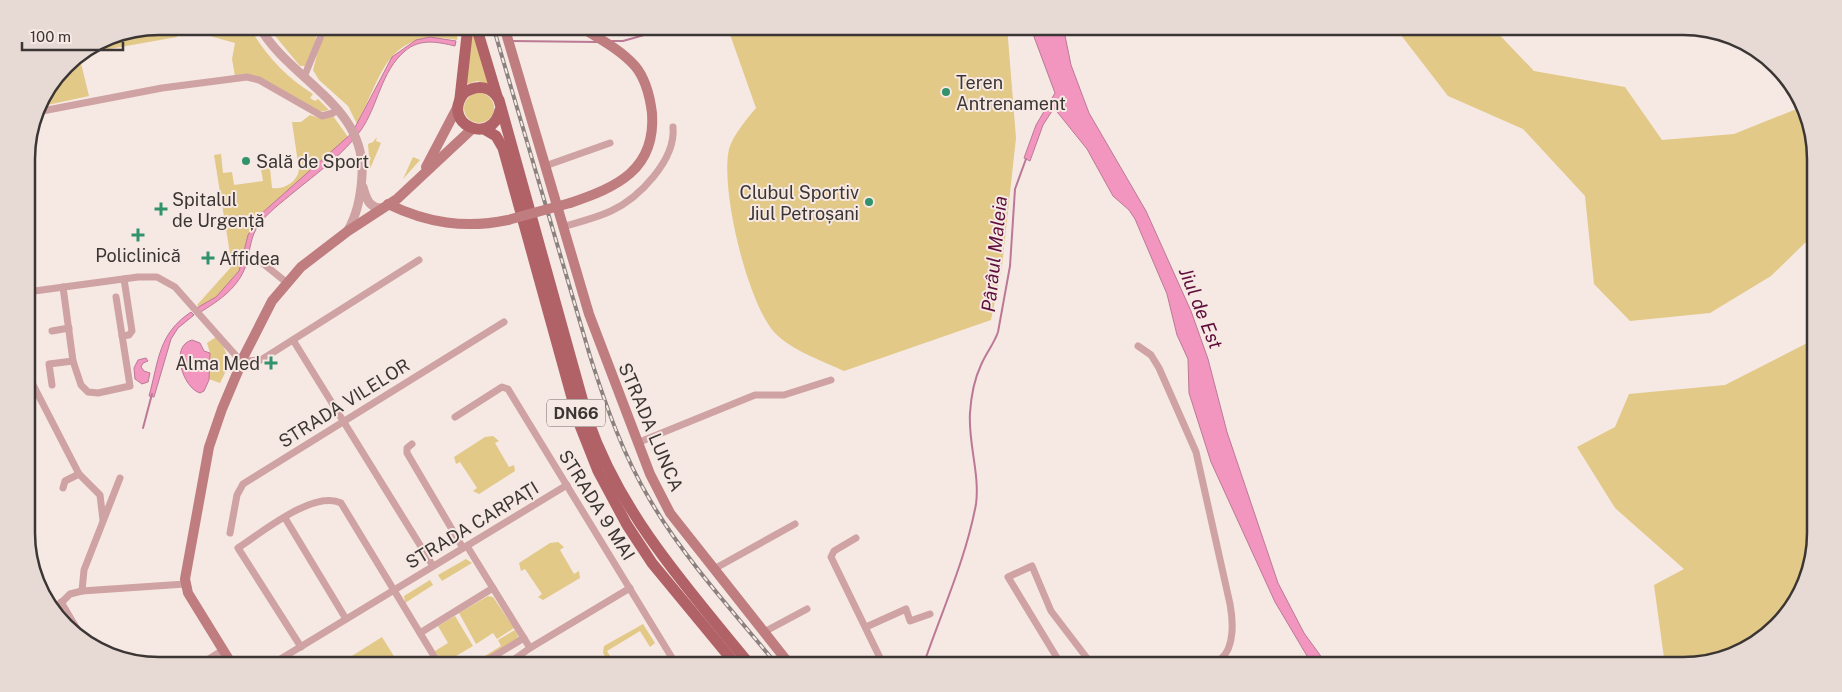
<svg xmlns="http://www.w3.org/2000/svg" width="1842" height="692" viewBox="0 0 1842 692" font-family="'Public Sans',sans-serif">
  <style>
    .green { fill: #e2c987 }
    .water { fill: #f296bf; stroke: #bb7995 }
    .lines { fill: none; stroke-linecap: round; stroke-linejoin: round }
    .stream { stroke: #bb7995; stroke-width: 2 }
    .minor { stroke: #cfa2a3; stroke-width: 7 }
    .tertiary { stroke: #cfa2a3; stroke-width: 9 }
    .secondary { stroke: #bf7d80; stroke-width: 10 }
    .primary { stroke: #b16267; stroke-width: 11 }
    .rail-casing { stroke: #8b827f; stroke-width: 4 }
    .rail { stroke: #f6e8e3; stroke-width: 2; stroke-dasharray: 5.5; stroke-linecap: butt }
    .secondary-bridge { stroke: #bf7d80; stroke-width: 10 }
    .poi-dot { fill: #31926c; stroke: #f6e8e3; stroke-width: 2 }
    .labels { text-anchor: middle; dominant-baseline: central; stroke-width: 4; stroke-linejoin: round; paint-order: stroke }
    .shield { fill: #f6e8e3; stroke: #736b68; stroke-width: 1 }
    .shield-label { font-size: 16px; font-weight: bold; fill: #3b3634 }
    .poi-label { font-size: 18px; fill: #3b3634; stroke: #f6e8e3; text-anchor: start }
    .street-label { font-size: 18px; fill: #3b3634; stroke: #f6e8e3 }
    .water-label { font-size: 19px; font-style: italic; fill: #5f0e3b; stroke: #f6e8e3 }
    .rim { fill: none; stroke: #3b3634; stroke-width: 2.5 }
  </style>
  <rect width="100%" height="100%" fill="#f6e8e3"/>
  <g class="green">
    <polygon points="159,26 175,26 177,37 81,54 109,36"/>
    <path d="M210,26H249C264,54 286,77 313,94L310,98L315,101L318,99L329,110L319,112L261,78L235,76L232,59L235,43L210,36Z"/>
    <polygon points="267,26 318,26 315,42 305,66 300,66"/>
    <path d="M332,26H458L457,40C387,28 383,74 357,124L348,106L319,80L313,70L320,43Z"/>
    <path d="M727,26H1007L1016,138L1002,266L991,320L844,371C821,360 792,351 774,332C747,301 720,189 729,149C733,135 747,119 756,108Z"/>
    <polygon points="1394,26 1491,26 1534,71 1625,87 1662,140 1734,134 1799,108 1815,142 1815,222 1808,240 1771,276 1710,313 1630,321 1594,284 1585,196 1523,129 1448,96"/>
    <polygon points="472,27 490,84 477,81 464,85"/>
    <polygon points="79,55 89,96 38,107 40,100 71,59"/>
    <circle cx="479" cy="108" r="15"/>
    <path d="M310,115L322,119L333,116L348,137L261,214L248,235L239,271L216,297L199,307L197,305L232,266L214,155L221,154L223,173L232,172L234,185L263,181L261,169L270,168L272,188C284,190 297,182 299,170L292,122H301Z"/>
    <polygon points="377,137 376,141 381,143 370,169 368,144 373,142"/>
    <polygon points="413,157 420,160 403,179"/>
    <path d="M216,337C230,353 231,364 220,383L209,379L210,353L207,343Z"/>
    <polygon points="1815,339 1816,533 1809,575 1764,638 1691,665 1665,665 1654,585 1684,569 1615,508 1577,447 1615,427 1629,394 1725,385"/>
    <polygon points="493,436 499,441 495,443 509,467 514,465 515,471 479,494 473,491 477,488 460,462 456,464 454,457 485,437"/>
    <polygon points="558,542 564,547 560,550 574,574 579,571 580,578 543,600 538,597 542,594 525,569 521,571 519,563 550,543"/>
    <polygon points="466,559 472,563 442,581 438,575"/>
    <polygon points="430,580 433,585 405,603 404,596"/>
    <polygon points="488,596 493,597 514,628 497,639 493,633 476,644 459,613"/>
    <polygon points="455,616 473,646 456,656 459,662 453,666 444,666 435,651 448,643 438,626"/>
    <polygon points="643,624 655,643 650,647 640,631 607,651 616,666 611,666 603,653 604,646"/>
    <polygon points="515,630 519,638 485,659 483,657 501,646 498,640"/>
    <polygon points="382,637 400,666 336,666"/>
  </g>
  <g class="water">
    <polygon points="1030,26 1063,26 1071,65 1089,113 1146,211 1191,311 1208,359 1227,432 1278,583 1304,633 1328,666 1313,666 1275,602 1211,462 1189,393 1188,359 1177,335 1167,294 1135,219 1129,210 1113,196 1087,149 1054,108 1043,125 1030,161 1024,158 1036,125 1055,93"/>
    <path d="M430,37L456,41L455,46C438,42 420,38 405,51C381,71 378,106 361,130C344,154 316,174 294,192C281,203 268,212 258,226C251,236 250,249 247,262C240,287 220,300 199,313L195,309L216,297L239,271L248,235L261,214L352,133L392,57L416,40Z"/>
    <path d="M191,312L194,315L178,328L171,339L154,397L149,396C159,360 158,334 191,312Z"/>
    <path d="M192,340L200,343L204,351L210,353L209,380L204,391L200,393C183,388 169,346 192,340Z"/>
    <polygon points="146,358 148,361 143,363 141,367 144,371 150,373 148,382 142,384 135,379 134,368 138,360"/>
  </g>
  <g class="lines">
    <g class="stream">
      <polyline points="512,41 597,42"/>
      <polyline points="612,41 623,41 676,26"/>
      <polyline points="143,428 152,394"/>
      <path d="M923,666C941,613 966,559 976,504C980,474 968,443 970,413C971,397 974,380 981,365C986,353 994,344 998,332L1010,266L1015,189L1026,159"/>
    </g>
    <g class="minor">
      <polyline points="304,77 325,26"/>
      <polyline points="37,112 162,88 247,77 259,80 322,116 333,113 338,109"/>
      <polyline points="545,166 610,143"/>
      <path d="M562,227C579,222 596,218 611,211C639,198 676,160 673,127"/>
      <polyline points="260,261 286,282"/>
      <polyline points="27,292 138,277 157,277 175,287 238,358"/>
      <polyline points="52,331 69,328"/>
      <polyline points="122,336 129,335 132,331 124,279"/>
      <polyline points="293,340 433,566"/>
      <path d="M1138,346L1151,355L1159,368L1196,452L1230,604C1233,620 1235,647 1221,659C1217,662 1210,663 1206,666"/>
      <polyline points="73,361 81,385 88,392 98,393 130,386 116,297"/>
      <polyline points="246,361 261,360 419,260"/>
      <polyline points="28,375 79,474 100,495 103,520"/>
      <polyline points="52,385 49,364 73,361 63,287"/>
      <polyline points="455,417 502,387 508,389 677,666"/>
      <polyline points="637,443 755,395 784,395 831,380"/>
      <polyline points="412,444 407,448 407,453 463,548"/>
      <polyline points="63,488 65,481 79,474"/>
      <polyline points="285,518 346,619"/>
      <polyline points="230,533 237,495 243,484 504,322"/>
      <polyline points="856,538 834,551 831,557 884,666"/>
      <polyline points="467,546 530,648"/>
      <polyline points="714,569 795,524"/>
      <polyline points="82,591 84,570 120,478"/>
      <polyline points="61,602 80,634"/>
      <polyline points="54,610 70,594 82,591 185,584"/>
      <polyline points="866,627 906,609 910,621 930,614"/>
      <polyline points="764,632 807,609"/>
      <polyline points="420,633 493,588"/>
      <path d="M301,647L238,548C261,533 313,490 341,503L440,666"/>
      <polyline points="198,666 223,650"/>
      <polyline points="269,666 567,485"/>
      <polyline points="478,666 524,638"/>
      <polyline points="505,666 530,648 630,588"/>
      <polyline points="1062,666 1008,577 1032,566 1051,611 1093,666"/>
    </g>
    <g class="tertiary">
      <path d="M259,26C289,80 366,105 362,175C361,195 358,213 348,230"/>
      <path d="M363,187C366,198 369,209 383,208"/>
    </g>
    <g class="secondary">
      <polyline points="507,26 506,33 589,314 650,474 670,513 791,666"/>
      <polyline points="426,167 458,106"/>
      <path d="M570,203C617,187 656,170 652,113C650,97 646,79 635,66C620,49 598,38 579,26"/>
      <path d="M388,204C427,223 465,229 508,220"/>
      <polyline points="244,356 272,301 301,267 348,231 397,199 473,128"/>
      <polyline points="233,666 188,593 185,579 209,447 222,409 241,364"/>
    </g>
    <g class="primary">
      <polyline points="476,26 497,96"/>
      <polyline points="460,98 468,26"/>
      <path d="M500,110C492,147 440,124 464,93C477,84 492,86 499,100L588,420C621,515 688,589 751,666"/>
      <polyline points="484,129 496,136 503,148 579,423 598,471 627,525 652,563 737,666"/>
    </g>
    <g class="rail-casing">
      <path id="rail" d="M493,26L590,356C606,406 623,455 650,500C683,557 736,615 778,666"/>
    </g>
    <use href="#rail" class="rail"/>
    <polyline class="secondary-bridge" points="508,220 570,203"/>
  </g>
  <g class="poi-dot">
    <circle cx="946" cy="92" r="5"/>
    <circle cx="246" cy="161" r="5"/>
    <circle cx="869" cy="202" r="5"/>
    <path d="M158.5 201.5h5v5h5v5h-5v5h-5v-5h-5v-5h5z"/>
    <path d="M135.5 227.5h5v5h5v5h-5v5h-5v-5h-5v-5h5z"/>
    <path d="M205.5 250.5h5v5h5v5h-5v5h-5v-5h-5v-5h5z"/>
    <path d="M268.5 355.5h5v5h5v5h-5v5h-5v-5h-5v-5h5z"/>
  </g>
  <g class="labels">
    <rect class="shield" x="547" y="399.5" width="58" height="27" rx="4"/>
    <g class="shield-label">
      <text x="576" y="413">DN66</text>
    </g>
    <g class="poi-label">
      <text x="956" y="82">Teren<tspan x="956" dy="21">Antrenament</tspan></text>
      <text x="256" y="161">Sală de Sport</text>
      <text x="859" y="192" text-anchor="end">Clubul Sportiv<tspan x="859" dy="21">Jiul Petroșani</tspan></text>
      <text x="172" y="199">Spitalul<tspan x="172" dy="21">de Urgență</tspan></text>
      <text x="138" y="255" text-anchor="middle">Policlinică</text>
      <text x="219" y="258">Affidea</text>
      <text x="260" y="363" text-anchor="end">Alma Med</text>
    </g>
    <g class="street-label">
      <text transform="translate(344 403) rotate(-32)">STRADA VILELOR</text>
      <text transform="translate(651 427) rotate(67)">STRADA LUNCA</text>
      <text transform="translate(597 505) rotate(58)">STRADA 9 MAI</text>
      <text transform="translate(472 525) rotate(-31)">STRADA CARPAȚI</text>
    </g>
    <g class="water-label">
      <text transform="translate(994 254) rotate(-84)">Pârâul Maleia</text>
      <text transform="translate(1201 308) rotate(68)">Jiul de Est</text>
    </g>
  </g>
  <path d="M0 0H1842V692H0ZM159 35H1683A124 124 0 0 1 1807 159V533A124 124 0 0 1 1683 657H159A124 124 0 0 1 35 533V159A124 124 0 0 1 159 35Z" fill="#e7dad5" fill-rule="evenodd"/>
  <path class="rim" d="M159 35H1683A124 124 0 0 1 1807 159V533A124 124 0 0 1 1683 657H159A124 124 0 0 1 35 533V159A124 124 0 0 1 159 35Z"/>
  <path d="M22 42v8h101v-8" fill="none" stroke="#3b3634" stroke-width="2.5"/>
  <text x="30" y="42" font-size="15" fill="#3b3634" stroke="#f6e8e3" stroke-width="4" paint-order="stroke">100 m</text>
</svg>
